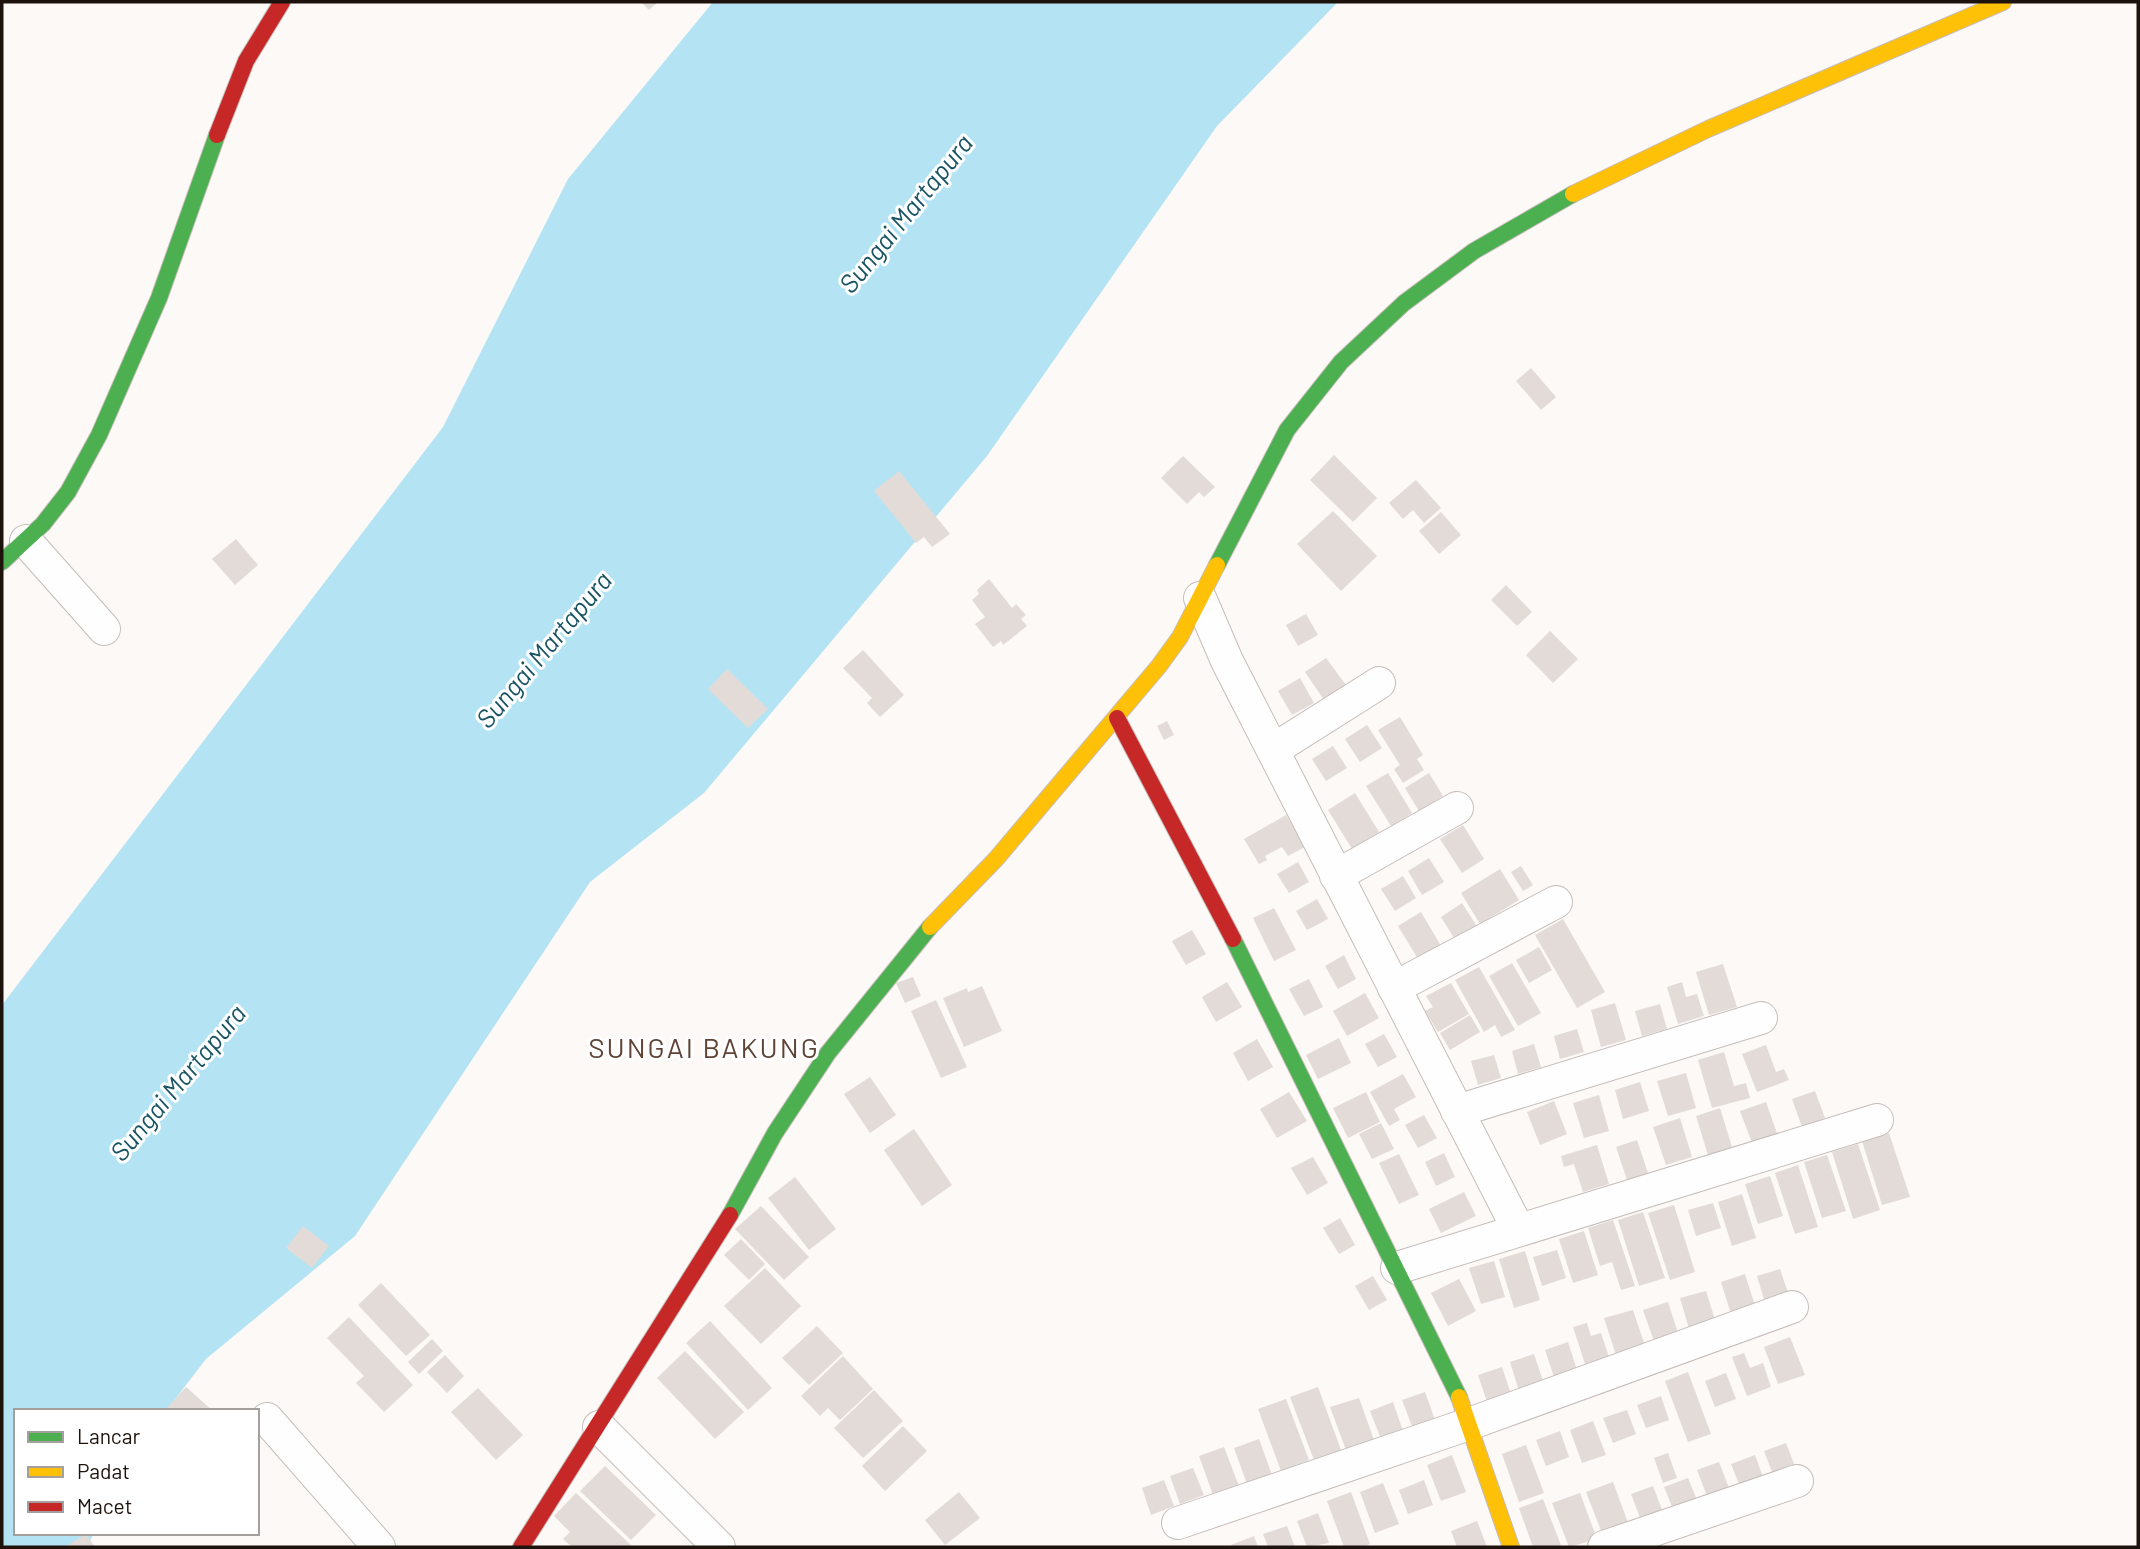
<svg xmlns="http://www.w3.org/2000/svg" width="2140" height="1549" viewBox="0 0 2140 1549" font-family="Barlow,sans-serif">
  <style>
    .water { fill: #b4e4f4 }
    .building { fill: #e3dbd7 }
    .lines { fill: none; stroke-linecap: round; stroke-linejoin: round }
    .street-casing { stroke: #c5bdb9; stroke-width: 34 }
    .fast-casing { stroke: #c5bdb9; stroke-width: 18 }
    .slow-casing { stroke: #c5bdb9; stroke-width: 18 }
    .jam-casing { stroke: #c5bdb9; stroke-width: 18 }
    .street { stroke: #fffefe; stroke-width: 32 }
    .fast { stroke: #4caf50; stroke-width: 16 }
    .slow { stroke: #ffc107; stroke-width: 16 }
    .jam { stroke: #c62828; stroke-width: 16 }
    .labels { text-anchor: middle; dominant-baseline: central; stroke-width: 6; stroke-linejoin: round; paint-order: stroke }
    .water-label { font-size: 26px; font-style: italic; fill: #175363; stroke: #fff }
    .quarter-label { font-size: 28px; letter-spacing: 2px; fill: #5e4336; stroke: #fff }
  </style>
  <rect width="100%" height="100%" fill="#fdf9f7"/>
  <polygon class="water" points="713,2 1338,2 1217,126 987,456 704,793 590,882 355,1236 206,1359 166,1411 16,1411 16,1533 94,1533 87,1547 2,1547 2,1005 443,427 568,179"/>
  <g class="building">
    <polygon points="641,2 658,2 649,10"/>
    <polygon points="1531,368 1556,397 1541,410 1516,381"/>
    <polygon points="1334,455 1377,498 1353,522 1310,480"/>
    <polygon points="1183,456 1215,487 1204,497 1199,492 1187,504 1161,478"/>
    <polygon points="899,471 950,534 932,547 924,537 916,543 874,491"/>
    <polygon points="1416,480 1441,508 1424,523 1413,510 1403,519 1389,503"/>
    <polygon points="1333,511 1377,556 1341,591 1297,544"/>
    <polygon points="1441,512 1461,535 1439,554 1419,531"/>
    <polygon points="236,539 258,565 235,585 212,559"/>
    <polygon points="989,579 1012,608 1016,604 1026,615 1021,619 1027,626 1003,645 1001,641 993,647 975,624 985,617 972,600 979,594 977,590"/>
    <polygon points="1506,585 1532,612 1517,626 1491,600"/>
    <polygon points="1306,614 1318,635 1298,646 1286,625"/>
    <polygon points="1550,631 1578,659 1553,683 1526,655"/>
    <polygon points="863,650 904,695 880,717 867,703 872,698 843,668"/>
    <polygon points="1326,658 1346,685 1324,700 1305,672"/>
    <polygon points="727,669 768,709 748,728 708,689"/>
    <polygon points="1300,678 1314,703 1292,715 1278,691"/>
    <polygon points="1400,717 1423,755 1417,759 1424,770 1403,783 1394,769 1400,765 1378,730"/>
    <polygon points="1167,721 1174,735 1164,740 1157,726"/>
    <polygon points="1367,725 1382,748 1360,762 1345,739"/>
    <polygon points="1333,746 1347,768 1326,781 1312,759"/>
    <polygon points="1388,773 1412,813 1391,826 1366,786"/>
    <polygon points="1429,773 1443,796 1419,811 1405,788"/>
    <polygon points="1355,793 1379,832 1352,849 1328,810"/>
    <polygon points="1286,815 1305,847 1288,856 1282,847 1265,856 1267,860 1259,864 1244,839"/>
    <polygon points="1463,825 1484,859 1462,873 1440,839"/>
    <polygon points="1429,858 1444,882 1422,895 1408,871"/>
    <polygon points="1298,862 1309,882 1289,893 1277,874"/>
    <polygon points="1521,866 1533,885 1523,891 1511,872"/>
    <polygon points="1500,869 1519,900 1480,924 1461,893"/>
    <polygon points="1403,876 1416,898 1395,911 1381,889"/>
    <polygon points="1317,899 1328,919 1307,930 1296,911"/>
    <polygon points="1462,903 1478,928 1456,941 1441,917"/>
    <polygon points="1274,908 1296,950 1274,961 1253,918"/>
    <polygon points="1421,912 1441,946 1418,959 1398,926"/>
    <polygon points="1563,919 1605,992 1577,1008 1535,935"/>
    <polygon points="1192,930 1206,954 1186,965 1172,941"/>
    <polygon points="1539,947 1552,970 1529,983 1516,960"/>
    <polygon points="1344,955 1356,979 1338,989 1325,966"/>
    <polygon points="1512,963 1541,1013 1518,1026 1489,976"/>
    <polygon points="1723,964 1737,1007 1709,1015 1696,972"/>
    <polygon points="1479,967 1515,1030 1501,1037 1495,1025 1484,1032 1455,980"/>
    <polygon points="913,977 921,996 905,1003 896,983"/>
    <polygon points="1309,979 1323,1007 1304,1016 1289,989"/>
    <polygon points="1227,982 1242,1007 1216,1022 1202,997"/>
    <polygon points="1682,982 1686,997 1697,994 1704,1016 1678,1024 1667,987"/>
    <polygon points="1451,983 1469,1014 1438,1032 1425,1011 1433,1007 1426,996"/>
    <polygon points="982,986 1002,1031 964,1047 943,998 967,988 968,992"/>
    <polygon points="1365,993 1379,1018 1347,1036 1333,1011"/>
    <polygon points="936,1000 967,1067 941,1078 911,1011"/>
    <polygon points="1615,1003 1626,1040 1601,1047 1591,1010"/>
    <polygon points="1660,1004 1667,1029 1642,1036 1635,1011"/>
    <polygon points="1470,1015 1480,1032 1450,1050 1440,1033"/>
    <polygon points="1577,1029 1584,1052 1560,1059 1554,1036"/>
    <polygon points="1384,1034 1397,1057 1378,1067 1365,1044"/>
    <polygon points="1339,1038 1351,1063 1318,1079 1306,1055"/>
    <polygon points="1257,1039 1273,1067 1248,1081 1233,1053"/>
    <polygon points="1534,1044 1541,1067 1518,1074 1512,1051"/>
    <polygon points="1766,1045 1776,1072 1784,1069 1789,1080 1757,1092 1742,1054"/>
    <polygon points="1724,1052 1734,1086 1746,1083 1750,1098 1712,1108 1698,1060"/>
    <polygon points="1494,1055 1501,1078 1478,1085 1471,1061"/>
    <polygon points="1686,1073 1696,1108 1668,1116 1657,1081"/>
    <polygon points="1403,1074 1416,1097 1394,1109 1400,1120 1389,1126 1370,1092"/>
    <polygon points="870,1077 896,1115 870,1133 844,1094"/>
    <polygon points="1640,1082 1649,1111 1623,1119 1615,1090"/>
    <polygon points="1815,1091 1825,1118 1802,1127 1792,1099"/>
    <polygon points="1289,1092 1307,1121 1277,1138 1260,1109"/>
    <polygon points="1366,1092 1380,1122 1348,1138 1333,1108"/>
    <polygon points="1599,1095 1609,1131 1584,1138 1573,1103"/>
    <polygon points="1554,1101 1567,1134 1540,1145 1527,1112"/>
    <polygon points="1766,1102 1779,1139 1754,1148 1740,1111"/>
    <polygon points="1720,1108 1732,1147 1708,1155 1696,1116"/>
    <polygon points="1424,1115 1437,1138 1418,1148 1405,1125"/>
    <polygon points="1680,1118 1692,1157 1666,1165 1653,1127"/>
    <polygon points="1381,1123 1394,1149 1372,1159 1359,1134"/>
    <polygon points="914,1129 952,1185 922,1206 884,1150"/>
    <polygon points="1889,1133 1910,1197 1882,1205 1862,1141"/>
    <polygon points="1637,1140 1648,1173 1627,1180 1616,1147"/>
    <polygon points="1858,1144 1880,1210 1853,1219 1832,1152"/>
    <polygon points="1597,1145 1609,1184 1583,1192 1574,1164 1564,1167 1561,1156"/>
    <polygon points="1444,1153 1455,1177 1436,1186 1425,1162"/>
    <polygon points="1399,1154 1419,1195 1399,1204 1379,1163"/>
    <polygon points="1827,1155 1846,1211 1822,1218 1804,1162"/>
    <polygon points="1313,1157 1328,1183 1307,1195 1291,1168"/>
    <polygon points="1798,1165 1818,1227 1795,1234 1775,1173"/>
    <polygon points="1770,1176 1783,1216 1758,1224 1745,1184"/>
    <polygon points="795,1177 836,1229 809,1250 768,1198"/>
    <polygon points="1464,1192 1476,1216 1441,1233 1429,1209"/>
    <polygon points="1742,1194 1756,1238 1732,1246 1718,1202"/>
    <polygon points="1713,1203 1721,1228 1696,1236 1688,1210"/>
    <polygon points="1674,1205 1695,1272 1670,1280 1648,1213"/>
    <polygon points="761,1206 809,1257 784,1280 735,1229"/>
    <polygon points="1643,1212 1665,1278 1639,1286 1618,1220"/>
    <polygon points="1340,1218 1355,1245 1339,1254 1323,1228"/>
    <polygon points="1613,1220 1635,1286 1621,1290 1612,1262 1600,1266 1588,1228"/>
    <polygon points="303,1226 329,1246 312,1268 286,1248"/>
    <polygon points="1584,1231 1598,1275 1573,1283 1559,1239"/>
    <polygon points="741,1239 765,1264 749,1280 724,1255"/>
    <polygon points="1557,1250 1566,1278 1542,1286 1533,1257"/>
    <polygon points="1525,1251 1540,1300 1514,1308 1499,1259"/>
    <polygon points="1494,1261 1505,1297 1481,1304 1469,1268"/>
    <polygon points="765,1268 801,1306 761,1344 724,1306"/>
    <polygon points="1780,1269 1791,1302 1767,1309 1757,1276"/>
    <polygon points="1745,1274 1756,1309 1732,1317 1721,1282"/>
    <polygon points="1373,1276 1387,1300 1369,1310 1355,1286"/>
    <polygon points="1459,1279 1476,1311 1448,1326 1431,1293"/>
    <polygon points="381,1283 430,1335 406,1356 358,1305"/>
    <polygon points="1706,1291 1716,1323 1690,1332 1680,1298"/>
    <polygon points="1668,1302 1678,1333 1654,1341 1643,1310"/>
    <polygon points="1633,1310 1645,1346 1616,1355 1604,1318"/>
    <polygon points="349,1317 413,1385 384,1412 356,1383 364,1376 327,1338"/>
    <polygon points="710,1321 772,1388 748,1410 686,1343"/>
    <polygon points="1587,1323 1591,1336 1601,1333 1609,1357 1585,1364 1573,1327"/>
    <polygon points="817,1326 843,1353 809,1385 782,1358"/>
    <polygon points="1790,1337 1805,1375 1778,1384 1764,1347"/>
    <polygon points="432,1339 443,1351 419,1374 408,1362"/>
    <polygon points="1568,1342 1577,1370 1554,1377 1545,1350"/>
    <polygon points="685,1351 744,1412 715,1439 657,1378"/>
    <polygon points="1744,1353 1750,1368 1763,1363 1771,1387 1747,1396 1732,1357"/>
    <polygon points="1534,1354 1544,1384 1519,1391 1510,1362"/>
    <polygon points="445,1355 464,1376 447,1393 427,1372"/>
    <polygon points="843,1356 873,1389 840,1420 828,1408 820,1416 801,1396"/>
    <polygon points="1502,1367 1511,1394 1487,1402 1478,1375"/>
    <polygon points="1688,1372 1711,1434 1688,1442 1665,1381"/>
    <polygon points="1726,1373 1736,1399 1715,1407 1705,1381"/>
    <polygon points="186,1387 213,1411 164,1411"/>
    <polygon points="1318,1387 1341,1450 1314,1460 1290,1397"/>
    <polygon points="478,1388 523,1435 496,1460 451,1412"/>
    <polygon points="874,1390 903,1421 863,1458 834,1428"/>
    <polygon points="1425,1392 1435,1420 1413,1429 1402,1400"/>
    <polygon points="1661,1396 1669,1420 1646,1428 1637,1405"/>
    <polygon points="1359,1398 1374,1440 1346,1450 1330,1407"/>
    <polygon points="1286,1399 1309,1460 1281,1471 1258,1409"/>
    <polygon points="1393,1402 1403,1431 1381,1439 1370,1411"/>
    <polygon points="1627,1410 1636,1434 1613,1443 1603,1418"/>
    <polygon points="1593,1421 1606,1455 1582,1463 1570,1430"/>
    <polygon points="903,1426 927,1451 885,1491 862,1466"/>
    <polygon points="1560,1431 1569,1457 1546,1466 1536,1440"/>
    <polygon points="1259,1439 1272,1475 1247,1484 1234,1448"/>
    <polygon points="1786,1443 1796,1469 1774,1477 1764,1451"/>
    <polygon points="1526,1445 1544,1493 1519,1502 1502,1454"/>
    <polygon points="1224,1447 1239,1486 1213,1495 1199,1456"/>
    <polygon points="1668,1453 1677,1478 1663,1483 1654,1458"/>
    <polygon points="1452,1455 1466,1492 1441,1501 1427,1465"/>
    <polygon points="1755,1455 1764,1480 1741,1489 1731,1464"/>
    <polygon points="1719,1462 1729,1488 1707,1496 1697,1470"/>
    <polygon points="605,1466 656,1515 631,1540 580,1491"/>
    <polygon points="1193,1468 1204,1495 1180,1504 1170,1476"/>
    <polygon points="1688,1478 1699,1505 1675,1514 1664,1487"/>
    <polygon points="1164,1480 1174,1506 1151,1515 1142,1488"/>
    <polygon points="1424,1480 1433,1505 1408,1514 1399,1490"/>
    <polygon points="1613,1482 1630,1528 1604,1538 1586,1492"/>
    <polygon points="1383,1483 1399,1524 1375,1533 1360,1492"/>
    <polygon points="1653,1486 1664,1515 1642,1523 1631,1494"/>
    <polygon points="959,1492 980,1518 945,1545 925,1520"/>
    <polygon points="1351,1492 1370,1544 1363,1547 1344,1547 1327,1501"/>
    <polygon points="576,1493 633,1547 572,1547 563,1539 570,1532 554,1516"/>
    <polygon points="1580,1493 1597,1539 1569,1547 1552,1503"/>
    <polygon points="1543,1499 1561,1545 1555,1547 1533,1547 1519,1508"/>
    <polygon points="1318,1513 1329,1543 1307,1547 1297,1521"/>
    <polygon points="1477,1521 1487,1547 1457,1547 1451,1531"/>
    <polygon points="1287,1526 1295,1547 1268,1547 1263,1534"/>
    <polygon points="86,1534 95,1547 65,1547"/>
    <polygon points="1254,1536 1258,1547 1232,1547 1231,1545"/>
  </g>
  <g class="lines">
    <g class="street-casing">
      <g id="street">
        <polyline points="26,541 104,629"/>
        <polyline points="1200,598 1227,661 1518,1229"/>
        <polyline points="1273,750 1379,683"/>
        <polyline points="1336,876 1457,808"/>
        <polyline points="1394,988 1556,902"/>
        <polyline points="1457,1111 1761,1018"/>
        <polyline points="1397,1268 1877,1120"/>
        <polyline points="267,1419 379,1547"/>
        <polyline points="599,1427 719,1547"/>
        <polyline points="1178,1523 1469,1424 1792,1307"/>
        <polyline points="1604,1547 1797,1481"/>
      </g>
    </g>
    <g class="fast-casing">
      <g id="fast">
        <polyline points="2,562 43,524 68,492 99,435 159,298 217,135"/>
        <polyline points="1217,565 1287,430 1341,362 1404,303 1474,251 1573,194"/>
        <polyline points="1233,939 1459,1397"/>
        <polyline points="730,1215 775,1133 828,1053 930,927"/>
      </g>
    </g>
    <g class="slow-casing">
      <g id="slow">
        <polyline points="1573,194 1708,129 2003,2"/>
        <polyline points="930,927 996,859 1159,666 1180,637 1217,565"/>
        <polyline points="1459,1397 1511,1547"/>
      </g>
    </g>
    <g class="jam-casing">
      <g id="jam">
        <polyline points="217,135 246,61 282,2"/>
        <polyline points="1117,718 1233,939"/>
        <polyline points="521,1547 730,1215"/>
      </g>
    </g>
    <use href="#street" class="street"/>
    <use href="#fast" class="fast"/>
    <use href="#slow" class="slow"/>
    <use href="#jam" class="jam"/>
  </g>
  <g class="labels">
    <g class="water-label">
      <text transform="translate(905 213) rotate(-51)">Sungai Martapura</text>
      <text transform="translate(543 649) rotate(-50)">Sungai Martapura</text>
      <text transform="translate(177 1082) rotate(-50)">Sungai Martapura</text>
    </g>
    <g class="quarter-label">
      <text x="704" y="1047">SUNGAI BAKUNG</text>
    </g>
  </g>
  <rect width="2140" height="1549" fill="none" stroke="#1e120d" stroke-width="7"/>
  <rect x="14" y="1409" width="245" height="126" fill="#ffffff" stroke="#a5a09e" stroke-width="2"/>
  <rect x="28" y="1432" width="35" height="10" fill="#4caf50" stroke="#a5a09e" stroke-width="2"/>
  <text x="77" y="1444" font-size="21" fill="#1e120d">Lancar</text>
  <rect x="28" y="1467" width="35" height="10" fill="#ffc107" stroke="#a5a09e" stroke-width="2"/>
  <text x="77" y="1479" font-size="21" fill="#1e120d">Padat</text>
  <rect x="28" y="1502" width="35" height="10" fill="#c62828" stroke="#a5a09e" stroke-width="2"/>
  <text x="77" y="1514" font-size="21" fill="#1e120d">Macet</text>
</svg>
